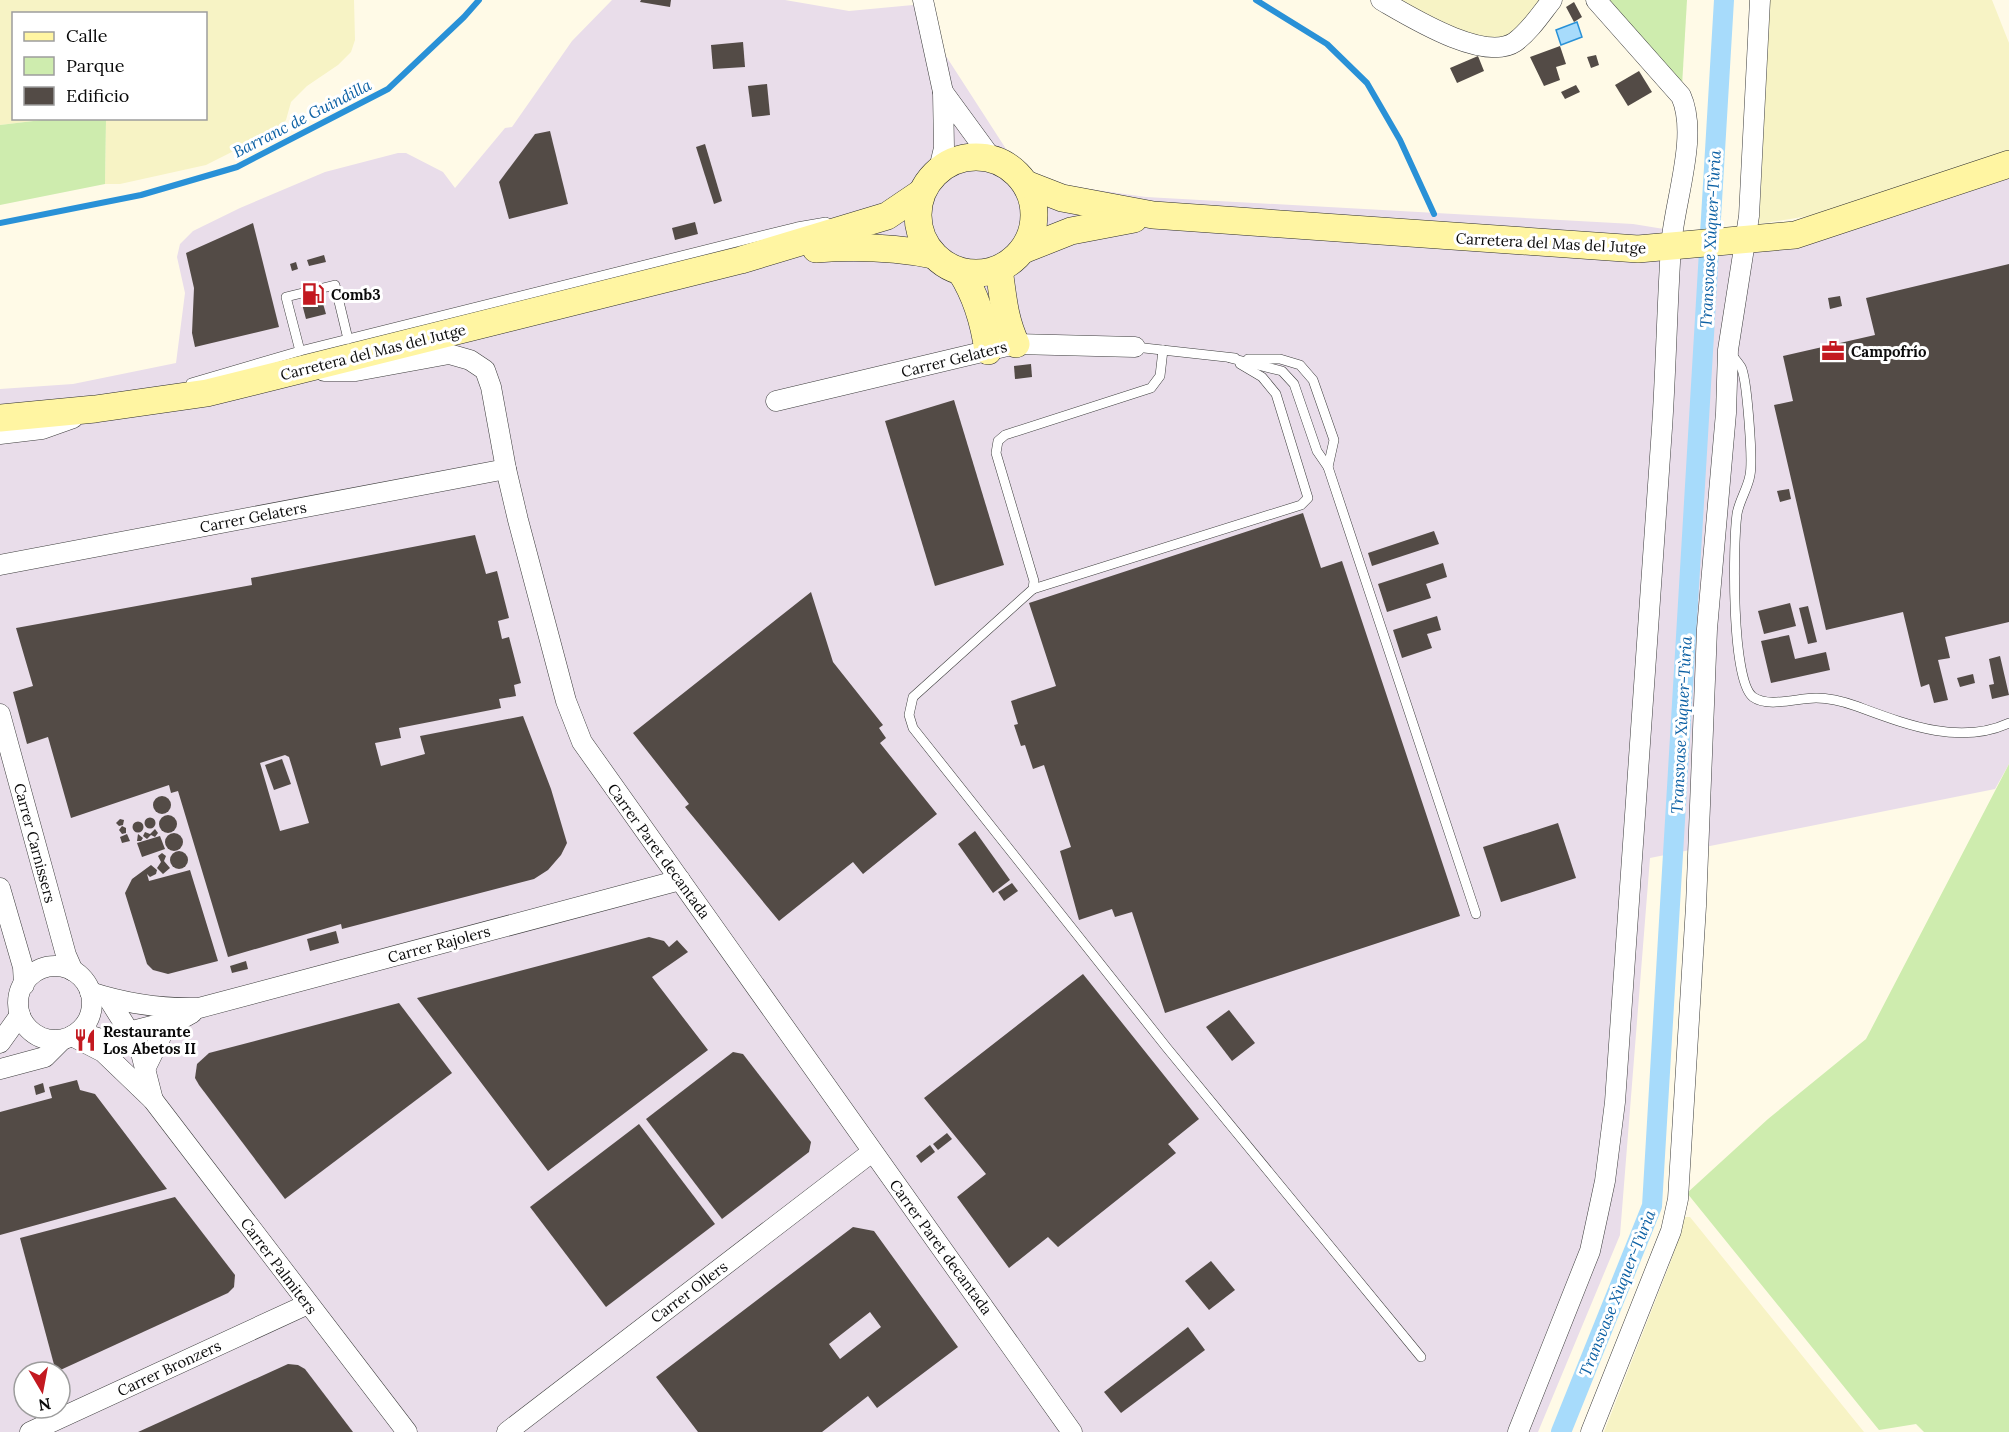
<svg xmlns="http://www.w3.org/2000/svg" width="2009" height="1432" viewBox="0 0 2009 1432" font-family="Lora,serif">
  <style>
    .industrial { fill: #e9ddea; fill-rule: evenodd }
    .farmland { fill: #f7f3c5 }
    .green { fill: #ceecae }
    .water { fill: #a7dbfb; stroke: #2991d7; stroke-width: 1.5 }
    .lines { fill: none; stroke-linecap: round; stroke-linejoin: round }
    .stream { stroke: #2991d7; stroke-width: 6 }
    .canal { stroke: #a7dbfb; stroke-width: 20 }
    .building { fill: #534b46; fill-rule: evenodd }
    .lane-casing { stroke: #3d3d3d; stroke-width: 10 }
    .street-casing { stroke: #3d3d3d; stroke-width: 21 }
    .secondary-casing { stroke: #2c2c2c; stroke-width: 28 }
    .lane { stroke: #fff; stroke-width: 9 }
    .street { stroke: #fff; stroke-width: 20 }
    .secondary { stroke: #fff5a2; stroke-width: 27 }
    .labels { text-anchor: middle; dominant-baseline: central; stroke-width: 6; stroke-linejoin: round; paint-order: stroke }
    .street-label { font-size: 15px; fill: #0a0a0a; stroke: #fff }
    .poi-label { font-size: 15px; font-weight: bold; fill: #0a0a0a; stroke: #fff; text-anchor: start }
    .water-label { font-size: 16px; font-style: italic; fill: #0c60a4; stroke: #fff }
  </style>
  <rect width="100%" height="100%" fill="#fffae7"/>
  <path class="industrial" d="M612,0H785L849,11L913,5L1026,180L1146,197L1633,224L1757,244L2009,160V764L1995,789L1650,858L1620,1235L1538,1432H0V389L73,384L176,363L185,293L177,257L180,244L193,231L240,208L325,172L398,153H406L443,172L455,188L505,128L512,127L572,41ZM24,1372H60V1408H24Z"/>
  <g class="farmland">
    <polygon points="0,0 354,0 355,40 351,52 338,65 307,86 291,102 286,120 279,128 206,165 120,184 105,184 106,119 206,118 206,14 14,14 14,118 50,119 0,125"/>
    <polygon points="1390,0 1545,0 1508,41 1472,38"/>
    <polygon points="1770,0 1992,0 2009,43 2009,151 1860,202 1808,216 1759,224"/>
    <polygon points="1685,1217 1690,1217 1864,1432 1604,1432 1671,1261"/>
  </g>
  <g class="green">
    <polygon points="1608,0 1687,0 1682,86"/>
    <polygon points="50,119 106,119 105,184 0,205 0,125"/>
    <polygon points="2009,764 2009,1432 1924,1432 1916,1424 1879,1430 1687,1193 1768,1119 1866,1039"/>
  </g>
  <polygon class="water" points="1577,22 1582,37 1561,45 1556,30"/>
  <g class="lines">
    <g class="stream">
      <polyline points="1256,0 1327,44 1367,83 1400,140 1434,214"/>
      <polyline points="0,223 141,195 237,167 388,89 464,17 479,0"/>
    </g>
    <polyline class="canal" points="1561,1432 1652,1206 1724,0"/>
  </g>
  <g class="building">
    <polygon points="641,0 671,0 670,7 640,2"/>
    <polygon points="1574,2 1582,17 1574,22 1566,7"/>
    <polygon points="743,42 745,67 713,69 711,45"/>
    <polygon points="1560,46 1566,64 1556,67 1560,80 1544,86 1530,57"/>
    <polygon points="1596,55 1599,65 1591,68 1587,57"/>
    <polygon points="1478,56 1484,71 1457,83 1450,68"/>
    <polygon points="1639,71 1652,92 1628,106 1615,85"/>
    <polygon points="767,84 770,115 752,117 748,86"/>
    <polygon points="1576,85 1580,92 1565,99 1561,92"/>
    <polygon points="550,131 568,204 509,219 499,182 535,134"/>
    <polygon points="705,144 722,201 714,204 696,147"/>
    <polygon points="695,222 698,234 675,240 672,228"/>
    <polygon points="253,223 279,327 195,347 192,333 194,288 186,253"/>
    <polygon points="324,255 326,262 309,266 307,260"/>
    <polygon points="296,262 298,269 292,271 290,264"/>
    <polygon points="2009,264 2009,622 1945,637 1950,658 1938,660 1948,700 1934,703 1929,684 1921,687 1903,612 1826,630 1774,405 1793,401 1783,356 1875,335 1866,298"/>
    <polygon points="1840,296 1842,306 1830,309 1828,298"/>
    <polygon points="322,300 326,314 306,319 302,304"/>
    <polygon points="1031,364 1032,377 1015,379 1014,366"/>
    <polygon points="954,400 1004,565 935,586 885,421"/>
    <polygon points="1789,489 1791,499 1780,502 1777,491"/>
    <polygon points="1303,513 1321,568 1342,561 1460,916 1165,1013 1132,912 1115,917 1112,909 1079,920 1060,851 1071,847 1044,765 1033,769 1025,745 1021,746 1014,725 1018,724 1011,701 1056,686 1029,603"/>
    <polygon points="1434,531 1439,544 1372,566 1368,553"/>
    <path d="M475,535L486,574L497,571L509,618L498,621L502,639L509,637L521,683L514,685L516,696L499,699L501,708L399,728L401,738L375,743L381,766L425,754L420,736L523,716L551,789L567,843L561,855L548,870L534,879L342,929L341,924L228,957L178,791L171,793L169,785L71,818L48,737L27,744L13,692L33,686L16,628L252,585L251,578ZM285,755L289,757L309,823L280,831L260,763Z"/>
    <polygon points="1443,563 1447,577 1426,584 1431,598 1387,612 1378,584"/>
    <polygon points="811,592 833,662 883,725 879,728 886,738 880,743 937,814 863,874 853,862 779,921 685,807 689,804 633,733"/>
    <polygon points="1790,603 1796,626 1764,634 1758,611"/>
    <polygon points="1808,606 1817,642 1808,644 1799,608"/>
    <polygon points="1437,616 1441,630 1427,634 1432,648 1402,658 1393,630"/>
    <polygon points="1789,635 1795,659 1826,652 1830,670 1771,683 1761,641"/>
    <polygon points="2000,656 2009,695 1992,699 1989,685 1994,684 1989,659"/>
    <polygon points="1973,674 1975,683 1960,687 1957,678"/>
    <polygon points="282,759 291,784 274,790 265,765"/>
    <circle cx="162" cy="805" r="9"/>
    <circle cx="168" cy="824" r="9"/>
    <circle cx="150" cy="823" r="5.5"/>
    <polygon points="120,819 124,820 123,825 119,826 116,823"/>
    <circle cx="138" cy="827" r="5.5"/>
    <polygon points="1558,823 1576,878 1501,902 1483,847"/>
    <polygon points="122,826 126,828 126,833 122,834 119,830"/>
    <polygon points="155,829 158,833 155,837 151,835 147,839 143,836 145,832 150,834"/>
    <polygon points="975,831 1010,880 993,893 958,844"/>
    <circle cx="174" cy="842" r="9"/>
    <polygon points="127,834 130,841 122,843 120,837"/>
    <polygon points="138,834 143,838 141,841 137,841"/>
    <polygon points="160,836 165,849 142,857 137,843"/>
    <circle cx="179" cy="860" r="9"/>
    <polygon points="162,853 166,856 164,861 170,868 163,874 157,868 161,862 158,856"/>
    <polygon points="151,865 157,870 156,874 150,877 147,874 149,881 190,870 218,961 168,974 153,970 147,964 125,893 132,879"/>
    <polygon points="1012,883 1018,891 1004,901 998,892"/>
    <polygon points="336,931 339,943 310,951 307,939"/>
    <polygon points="649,937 664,941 669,947 677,940 688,952 652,977 708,1050 548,1171 417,998"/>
    <polygon points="246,961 248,969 232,973 230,966"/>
    <polygon points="1083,974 1199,1119 1168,1144 1176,1153 1058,1247 1048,1237 1009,1268 957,1197 986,1174 924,1098"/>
    <polygon points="399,1003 452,1073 285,1199 199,1085 195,1078 197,1064 209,1053"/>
    <polygon points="1229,1010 1255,1043 1232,1061 1206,1027"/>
    <polygon points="733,1052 743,1054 811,1142 809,1152 722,1219 646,1119"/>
    <polygon points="77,1080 80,1090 95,1094 167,1189 0,1235 0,1112 52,1098 49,1087"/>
    <polygon points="43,1083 45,1092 36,1095 34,1086"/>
    <polygon points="639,1124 715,1224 606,1307 530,1207"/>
    <polygon points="947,1133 952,1139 938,1150 933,1144"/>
    <polygon points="930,1145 935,1152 921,1163 916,1156"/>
    <polygon points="175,1197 235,1275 234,1287 228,1293 56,1372 20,1238"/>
    <path d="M853,1227L874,1231L958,1347L877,1408L868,1396L822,1432H698L656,1377ZM870,1312L881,1327L840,1359L829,1344Z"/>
    <polygon points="1211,1261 1235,1290 1209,1310 1185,1281"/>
    <polygon points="1188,1327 1205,1350 1121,1413 1104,1392"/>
    <polygon points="288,1364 298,1365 305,1369 353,1432 138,1432"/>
  </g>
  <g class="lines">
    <g class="lane-casing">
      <g id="lane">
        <polyline points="1135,347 1235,358"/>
        <polyline points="1163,350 1160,376 1151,388 1005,435 998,441 996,453 1034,581 1033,589 913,697 909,715 913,728 1167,1048 1421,1357"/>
        <polyline points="300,351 286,297 335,285 348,339"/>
        <path d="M1730,352C1733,357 1738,362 1741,367C1747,378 1753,460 1750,475C1748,488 1739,501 1737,514C1733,543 1731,681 1753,697C1768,708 1798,698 1816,698C1830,698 1842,701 1856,706C1905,724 1959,746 2009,723"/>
        <polyline points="1230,358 1282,371 1294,384 1317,451 1328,467 1476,914"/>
        <polyline points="1248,359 1280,359 1300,365 1313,380 1334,440 1328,467"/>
        <polyline points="191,383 300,351 797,227 826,222"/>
        <polyline points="1033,589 1301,505 1308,498 1276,394 1262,377 1240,364"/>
      </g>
    </g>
    <g class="street-casing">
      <g id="street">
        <polyline points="923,0 943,92"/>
        <path d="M1381,0C1409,16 1484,63 1515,42C1530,31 1541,14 1552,0"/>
        <polyline points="939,169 944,148 943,92 992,159"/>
        <polyline points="324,371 356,371 449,354 470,360 485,370 491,387 506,469 518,520 566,701 582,742 1072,1432"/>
        <polyline points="776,401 1016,344 1135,347"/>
        <polyline points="0,434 42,429 73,418"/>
        <polyline points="0,565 506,469"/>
        <polyline points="0,714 66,955 73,971"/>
        <polyline points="0,888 23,967 24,985"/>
        <circle cx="55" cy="1003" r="37"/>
        <path d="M90,992C127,1004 161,1009 199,1008L680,880"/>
        <polyline points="108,998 140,1049 153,1100"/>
        <polyline points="79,1032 101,1039 183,1018 192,1013"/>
        <polyline points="72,1036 103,1052 153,1100 407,1432"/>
        <polyline points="0,1043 20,1015"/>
        <polyline points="146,1067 168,1022"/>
        <polyline points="0,1069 45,1057 62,1040"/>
        <polyline points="30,1432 308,1304"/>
        <polyline points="507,1432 872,1152"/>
        <path d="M1518,1432L1590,1251L1605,1181L1615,1102C1630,877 1647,653 1662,428C1666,368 1667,307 1671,246C1674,202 1699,136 1681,96L1596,0"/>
        <polyline points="1591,1432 1671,1231 1678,1199 1696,906 1707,629 1726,413 1728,350 1749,216 1760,0"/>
      </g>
    </g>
    <g class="secondary-casing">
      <g id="secondary">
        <circle cx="976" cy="215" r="58"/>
        <polyline points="1026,184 1062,198 1153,215 1638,249 1795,235 2009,164"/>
        <path d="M816,249C857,246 893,247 933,255"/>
        <polyline points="1023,250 1071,231 1134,219"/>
        <path d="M999,269C1003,296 1004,319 1016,344"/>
        <path d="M961,272C977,297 984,322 988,351"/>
        <polyline points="0,418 95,409 207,393 741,260 887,216 921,193"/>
      </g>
    </g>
    <use href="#lane" class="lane"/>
    <use href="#street" class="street"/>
    <use href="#secondary" class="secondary"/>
  </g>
  <defs>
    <g id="fuel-bare" transform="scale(1.8)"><path d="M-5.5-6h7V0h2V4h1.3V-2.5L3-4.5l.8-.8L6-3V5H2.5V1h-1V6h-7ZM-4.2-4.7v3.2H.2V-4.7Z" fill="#c31920" stroke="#fff" stroke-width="2.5" paint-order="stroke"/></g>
    <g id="office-bare" transform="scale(1.8)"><path d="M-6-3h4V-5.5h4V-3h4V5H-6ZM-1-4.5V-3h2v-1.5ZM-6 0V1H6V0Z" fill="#c31920" stroke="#fff" stroke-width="2.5" paint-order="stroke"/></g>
    <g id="restaurant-bare" transform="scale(1.8)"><path d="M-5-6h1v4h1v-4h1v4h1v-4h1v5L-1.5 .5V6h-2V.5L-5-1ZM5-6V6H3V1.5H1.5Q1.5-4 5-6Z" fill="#c31920" stroke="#fff" stroke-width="2.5" paint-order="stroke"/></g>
  </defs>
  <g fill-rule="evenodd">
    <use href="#fuel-bare" x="313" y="294"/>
    <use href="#office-bare" x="1833" y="351"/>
    <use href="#restaurant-bare" x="85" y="1040"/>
  </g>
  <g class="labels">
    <g class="street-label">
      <text transform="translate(1551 243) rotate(3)">Carretera del Mas del Jutge</text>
      <text transform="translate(373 352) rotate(-14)">Carretera del Mas del Jutge</text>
      <text transform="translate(954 359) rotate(-14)">Carrer Gelaters</text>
      <text transform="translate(253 517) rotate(-11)">Carrer Gelaters</text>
      <text transform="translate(35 843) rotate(75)">Carrer Carnissers</text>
      <text transform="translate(659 851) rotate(54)">Carrer Paret decantada</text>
      <text transform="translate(439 944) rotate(-15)">Carrer Rajolers</text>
      <text transform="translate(941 1247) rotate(54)">Carrer Paret decantada</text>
      <text transform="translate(279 1266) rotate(53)">Carrer Palmiters</text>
      <text transform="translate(689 1292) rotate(-37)">Carrer Ollers</text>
      <text transform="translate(169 1368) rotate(-25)">Carrer Bronzers</text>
    </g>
    <g class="poi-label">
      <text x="331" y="294">Comb3</text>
      <text x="1851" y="351">Campofrío</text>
      <text x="103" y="1031">Restaurante<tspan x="103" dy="17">Los Abetos II</tspan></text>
    </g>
    <g class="water-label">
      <text transform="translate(302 118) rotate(-27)">Barranc de Guindilla</text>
      <text transform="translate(1710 239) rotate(-87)">Transvase Xùquer-Tùria</text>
      <text transform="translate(1681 725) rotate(-87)">Transvase Xùquer-Tùria</text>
      <text transform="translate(1617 1293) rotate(-68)">Transvase Xùquer-Tùria</text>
    </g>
  </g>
  <rect x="12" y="12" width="195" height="108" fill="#ffffff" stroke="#9d9d9d" stroke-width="1.5"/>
  <rect x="24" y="32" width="30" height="9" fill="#fff5a2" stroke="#9d9d9d" stroke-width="1.5"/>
  <text x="66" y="42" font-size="18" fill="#0a0a0a">Calle</text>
  <rect x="24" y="57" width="30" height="18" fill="#ceecae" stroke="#9d9d9d" stroke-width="1.5"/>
  <text x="66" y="72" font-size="18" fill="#0a0a0a">Parque</text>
  <rect x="24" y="87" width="30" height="18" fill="#534b46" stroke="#9d9d9d" stroke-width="1.5"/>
  <text x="66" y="102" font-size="18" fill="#0a0a0a">Edificio</text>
  <g transform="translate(42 1390) rotate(170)"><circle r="28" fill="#ffffff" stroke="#9d9d9d" stroke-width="1.5"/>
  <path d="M0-4.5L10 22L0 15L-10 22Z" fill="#c31920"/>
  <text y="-9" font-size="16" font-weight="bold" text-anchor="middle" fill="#0a0a0a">N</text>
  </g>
</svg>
